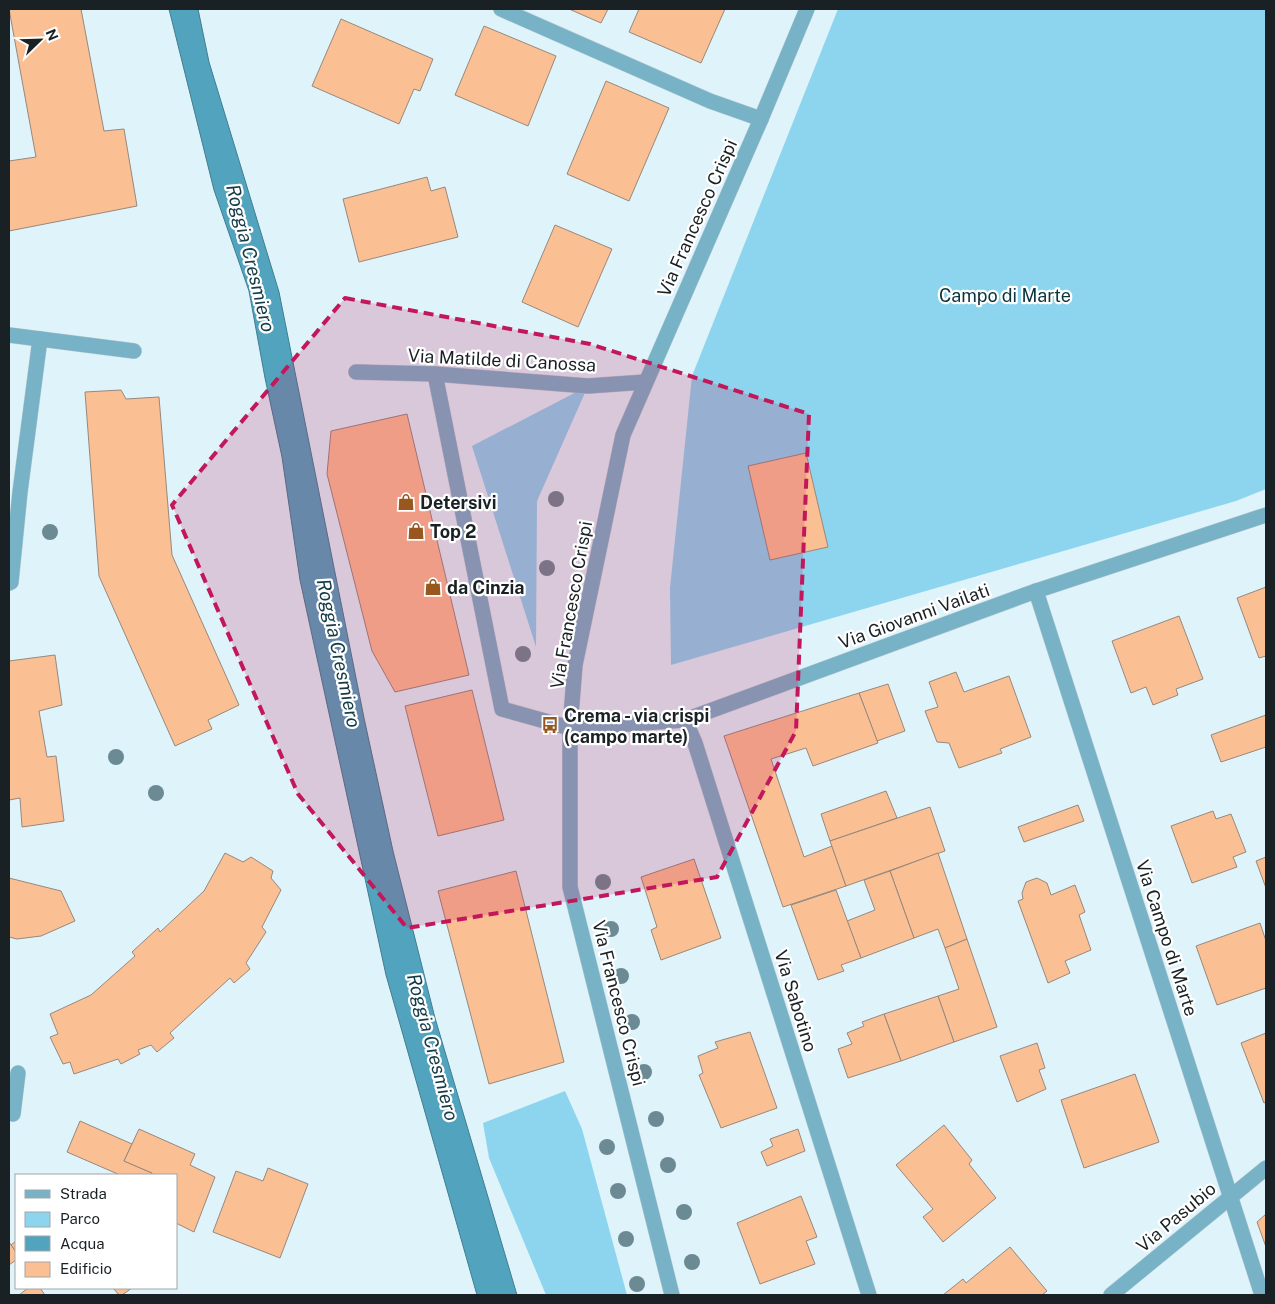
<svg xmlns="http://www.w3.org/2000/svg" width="1275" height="1304" viewBox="0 0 1275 1304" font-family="'Public Sans',sans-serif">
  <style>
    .green { fill: #8dd5ee }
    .water { fill: #52a4be; stroke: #417d90 }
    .building { fill: #fabf93; stroke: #97887e }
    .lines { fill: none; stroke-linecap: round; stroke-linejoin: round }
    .service-casing { stroke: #bccdd3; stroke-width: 16 }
    .minor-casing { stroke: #bccdd3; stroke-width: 16 }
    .tertiary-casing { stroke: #bccdd3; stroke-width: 16 }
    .service { stroke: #78b2c6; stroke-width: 15 }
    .minor { stroke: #78b2c6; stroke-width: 15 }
    .tertiary { stroke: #78b2c6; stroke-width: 15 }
    .tree { fill: #6b8a93 }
    .marked { fill: #c2185b; fill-opacity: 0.2; stroke: #c2185b; stroke-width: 4; stroke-dasharray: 10 6; stroke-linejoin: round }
    .labels { text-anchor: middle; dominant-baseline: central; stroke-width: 4.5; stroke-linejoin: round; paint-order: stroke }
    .street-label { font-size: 18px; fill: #1a2124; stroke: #fff }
    .park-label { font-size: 18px; fill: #0c343f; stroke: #fff }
    .poi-label { font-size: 18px; font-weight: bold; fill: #1a2124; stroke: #fff; text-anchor: start }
    .water-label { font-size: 19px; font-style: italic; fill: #153b47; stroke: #fff }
  </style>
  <rect width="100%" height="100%" fill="#dff3fa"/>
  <g class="green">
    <polygon points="838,9 1266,9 1266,489 1236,501 671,665 670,588 692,376"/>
    <polygon points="588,386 537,501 536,647 472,446"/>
    <polygon points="565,1091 582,1129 627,1295 546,1295 489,1158 483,1123"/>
  </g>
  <polygon class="water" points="169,9 198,9 209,62 279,292 364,718 393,851 435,1018 517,1295 477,1295 386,975 300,580 282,457 265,378 249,291 214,190"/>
  <g class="building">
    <polygon points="9,9 81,9 104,131 124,129 137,206 9,231 9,161 36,157"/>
    <polygon points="569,9 608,9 601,23"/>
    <polygon points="639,9 725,9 701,63 629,32"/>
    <polygon points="341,19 433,59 420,91 414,89 399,124 312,86"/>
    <polygon points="484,26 556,56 528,126 455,95"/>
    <polygon points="606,81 669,108 629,201 567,174"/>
    <polygon points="427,177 431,191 445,187 458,237 359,262 343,199"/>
    <polygon points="555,225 612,249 578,327 522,302"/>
    <polygon points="121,390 126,399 159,397 172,555 239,705 208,720 212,729 175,746 99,576 85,392"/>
    <polygon points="407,414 469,675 395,692 372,651 327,474 331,431"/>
    <polygon points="806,453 828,547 770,560 748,466"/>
    <polygon points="1266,587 1266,656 1259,658 1237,598"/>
    <polygon points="1179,616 1203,679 1176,689 1178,695 1153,705 1146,687 1131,693 1112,641"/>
    <polygon points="55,655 62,705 39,711 47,757 56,756 64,821 22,827 20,798 9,800 9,661"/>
    <polygon points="956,672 964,692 1009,676 1031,737 1000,749 1002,753 959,768 949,743 937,742 925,711 938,707 929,682"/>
    <polygon points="888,684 905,731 877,741 859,693"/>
    <polygon points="472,690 504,820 438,836 405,706"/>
    <polygon points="859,693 878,743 813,766 806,748 771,759 804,857 832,846 846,886 783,907 724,736"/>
    <polygon points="1266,715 1266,747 1221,762 1211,735"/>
    <polygon points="886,791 897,818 830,841 821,814"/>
    <polygon points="1078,805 1084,821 1024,842 1018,827"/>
    <polygon points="930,807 945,851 846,886 830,841"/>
    <polygon points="1213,811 1216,819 1231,814 1246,852 1233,857 1237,867 1192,883 1171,826"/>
    <polygon points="225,853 243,862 251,857 273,871 271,878 281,890 262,927 266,932 246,963 250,969 234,983 230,978 170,1033 174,1038 157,1052 151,1045 138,1050 140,1054 121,1064 118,1059 74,1074 70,1062 63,1064 50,1037 58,1034 50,1014 91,995 135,956 132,952 158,928 160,932 204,891"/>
    <polygon points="938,853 967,939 945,948 938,929 914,938 890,871"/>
    <polygon points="1266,857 1266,888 1256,861"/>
    <polygon points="694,859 721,938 661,960 651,930 657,927 641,877"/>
    <polygon points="516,871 564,1062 489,1084 438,891"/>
    <polygon points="890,871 914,938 861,958 847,921 875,910 864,880"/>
    <polygon points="9,878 61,891 75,921 41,936 17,939 9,937"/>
    <polygon points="1037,878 1047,883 1051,895 1075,885 1085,912 1079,915 1091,950 1065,961 1070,973 1048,983 1018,901 1023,899 1022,893 1026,882"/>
    <polygon points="836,890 861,958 841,965 844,971 818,980 791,905"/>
    <polygon points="1260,923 1266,941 1266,988 1217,1005 1196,946"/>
    <polygon points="967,939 997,1027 954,1042 938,996 959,989 945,948"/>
    <polygon points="938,996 954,1042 901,1061 884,1014"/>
    <polygon points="884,1014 901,1061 848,1078 838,1049 852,1044 847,1033 864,1026 862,1022"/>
    <polygon points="750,1032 777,1108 721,1128 699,1075 703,1073 698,1056 718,1048 715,1042"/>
    <polygon points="1266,1033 1266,1102 1264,1103 1241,1043"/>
    <polygon points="1037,1043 1045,1068 1039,1070 1046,1089 1017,1102 1000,1056"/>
    <polygon points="1135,1074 1159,1142 1084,1168 1061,1100"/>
    <polygon points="80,1121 132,1144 124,1161 152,1173 152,1175 120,1175 67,1152"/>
    <polygon points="944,1125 972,1160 969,1164 996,1198 943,1242 923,1217 933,1209 896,1165"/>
    <polygon points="139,1129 195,1154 190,1165 215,1177 194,1232 176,1223 176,1175 152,1175 152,1173 124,1161"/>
    <polygon points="798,1129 805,1151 767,1166 761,1152 773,1146 770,1139"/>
    <polygon points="268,1168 308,1184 280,1258 213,1232 236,1171 263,1181"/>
    <polygon points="801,1196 817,1237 806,1241 815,1264 760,1284 737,1223"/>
    <polygon points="1266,1214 1266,1247 1257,1222"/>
    <polygon points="16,1241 16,1252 11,1245"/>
    <polygon points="9,1242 16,1252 16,1260 9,1265"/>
    <polygon points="1010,1247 1047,1291 1042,1295 943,1295 963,1279 966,1283"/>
    <polygon points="28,1288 40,1288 45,1295 19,1295"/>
    <polygon points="113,1288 132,1288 122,1295 119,1295"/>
  </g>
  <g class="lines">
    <g class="service-casing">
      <g id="service">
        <polyline points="435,374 502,709 570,728"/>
        <polyline points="9,583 11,582 20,492 40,339"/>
      </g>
    </g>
    <g class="minor-casing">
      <g id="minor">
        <polyline points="501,9 710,101 761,119"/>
        <polyline points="9,335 134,351"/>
        <polyline points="356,372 435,374 588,386 645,382"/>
        <polyline points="1036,591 1262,1295"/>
        <polyline points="685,720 695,743 869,1295"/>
        <polyline points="570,728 685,720 1036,591 1266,515"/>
        <polyline points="9,1113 13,1114 18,1073"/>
        <polyline points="1111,1295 1266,1168"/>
      </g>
    </g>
    <g class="tertiary-casing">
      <polyline id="tertiary" points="672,1295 570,887 570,728 575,665 623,435 761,119 807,9"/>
    </g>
    <use href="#service" class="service"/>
    <use href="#minor" class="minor"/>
    <use href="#tertiary" class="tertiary"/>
  </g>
  <g class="tree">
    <circle cx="556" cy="499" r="8"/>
    <circle cx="50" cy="532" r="8"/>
    <circle cx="547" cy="568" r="8"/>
    <circle cx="523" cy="654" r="8"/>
    <circle cx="116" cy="757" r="8"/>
    <circle cx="156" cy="793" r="8"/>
    <circle cx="603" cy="882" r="8"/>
    <circle cx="611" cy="929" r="8"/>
    <circle cx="621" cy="976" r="8"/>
    <circle cx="632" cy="1022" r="8"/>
    <circle cx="644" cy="1072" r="8"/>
    <circle cx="656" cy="1119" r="8"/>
    <circle cx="607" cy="1147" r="8"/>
    <circle cx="668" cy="1165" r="8"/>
    <circle cx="618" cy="1191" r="8"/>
    <circle cx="684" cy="1212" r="8"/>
    <circle cx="626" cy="1239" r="8"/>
    <circle cx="692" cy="1262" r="8"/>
    <circle cx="637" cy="1284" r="8"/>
  </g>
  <path class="marked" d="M345,298L590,344L809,414L796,731L717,877L407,928L298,794L172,505Z"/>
  <defs>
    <g id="shop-bare" transform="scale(1.35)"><path d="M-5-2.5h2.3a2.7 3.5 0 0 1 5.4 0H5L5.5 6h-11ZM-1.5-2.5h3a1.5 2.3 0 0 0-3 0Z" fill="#97571f" stroke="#fff" stroke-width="2.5" paint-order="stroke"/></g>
    <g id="bus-bare" transform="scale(1.35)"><path d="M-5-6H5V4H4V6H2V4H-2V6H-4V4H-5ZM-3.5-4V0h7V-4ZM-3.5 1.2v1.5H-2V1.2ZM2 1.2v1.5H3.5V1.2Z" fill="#97571f" stroke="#fff" stroke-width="2.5" paint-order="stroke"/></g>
  </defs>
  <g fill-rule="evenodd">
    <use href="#shop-bare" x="406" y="502"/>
    <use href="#shop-bare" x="416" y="531"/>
    <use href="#shop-bare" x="433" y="587"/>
    <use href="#bus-bare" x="550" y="725"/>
  </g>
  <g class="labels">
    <g class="street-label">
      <text transform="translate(697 218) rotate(-66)">Via Francesco Crispi</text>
      <text transform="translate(502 360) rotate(3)">Via Matilde di Canossa</text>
      <text transform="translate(571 605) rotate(-80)">Via Francesco Crispi</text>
      <text transform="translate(914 616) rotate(-20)">Via Giovanni Vailati</text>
      <text transform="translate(1167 938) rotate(72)">Via Campo di Marte</text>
      <text transform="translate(796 1001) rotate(73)">Via Sabotino</text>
      <text transform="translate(619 1003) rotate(76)">Via Francesco Crispi</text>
      <text transform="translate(1176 1217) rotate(-40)">Via Pasubio</text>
    </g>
    <g class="park-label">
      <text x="1005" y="295">Campo di Marte</text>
    </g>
    <g class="poi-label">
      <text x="420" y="502">Detersivi</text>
      <text x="430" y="531">Top 2</text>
      <text x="447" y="587">da Cinzia</text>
      <text x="564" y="715">Crema - via crispi<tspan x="564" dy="21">(campo marte)</tspan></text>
    </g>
    <g class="water-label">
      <text transform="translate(251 258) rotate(76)">Roggia Cresmiero</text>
      <text transform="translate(339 653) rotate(78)">Roggia Cresmiero</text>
      <text transform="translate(433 1047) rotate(75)">Roggia Cresmiero</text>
    </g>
  </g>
  <rect width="1275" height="1304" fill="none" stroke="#1a2124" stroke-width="20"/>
  <rect x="15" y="1174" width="162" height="115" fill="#ffffff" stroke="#a3a6a7"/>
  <rect x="25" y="1190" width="25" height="8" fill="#78b2c6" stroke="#a3a6a7"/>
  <text x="60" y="1199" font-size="15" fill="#1a2124">Strada</text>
  <rect x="25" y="1212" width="25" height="15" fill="#8dd5ee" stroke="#a3a6a7"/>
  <text x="60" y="1224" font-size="15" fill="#1a2124">Parco</text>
  <rect x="25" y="1236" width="25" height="15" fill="#52a4be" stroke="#a3a6a7"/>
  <text x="60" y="1249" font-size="15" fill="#1a2124">Acqua</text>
  <rect x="25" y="1262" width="25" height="15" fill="#fabf93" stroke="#a3a6a7"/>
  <text x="60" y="1274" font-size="15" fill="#1a2124">Edificio</text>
  <g transform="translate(40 40) rotate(67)" stroke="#ffffff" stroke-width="4" paint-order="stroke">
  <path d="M0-4L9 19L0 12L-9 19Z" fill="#1a2124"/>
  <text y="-8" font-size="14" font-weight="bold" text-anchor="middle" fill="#1a2124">N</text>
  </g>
</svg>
